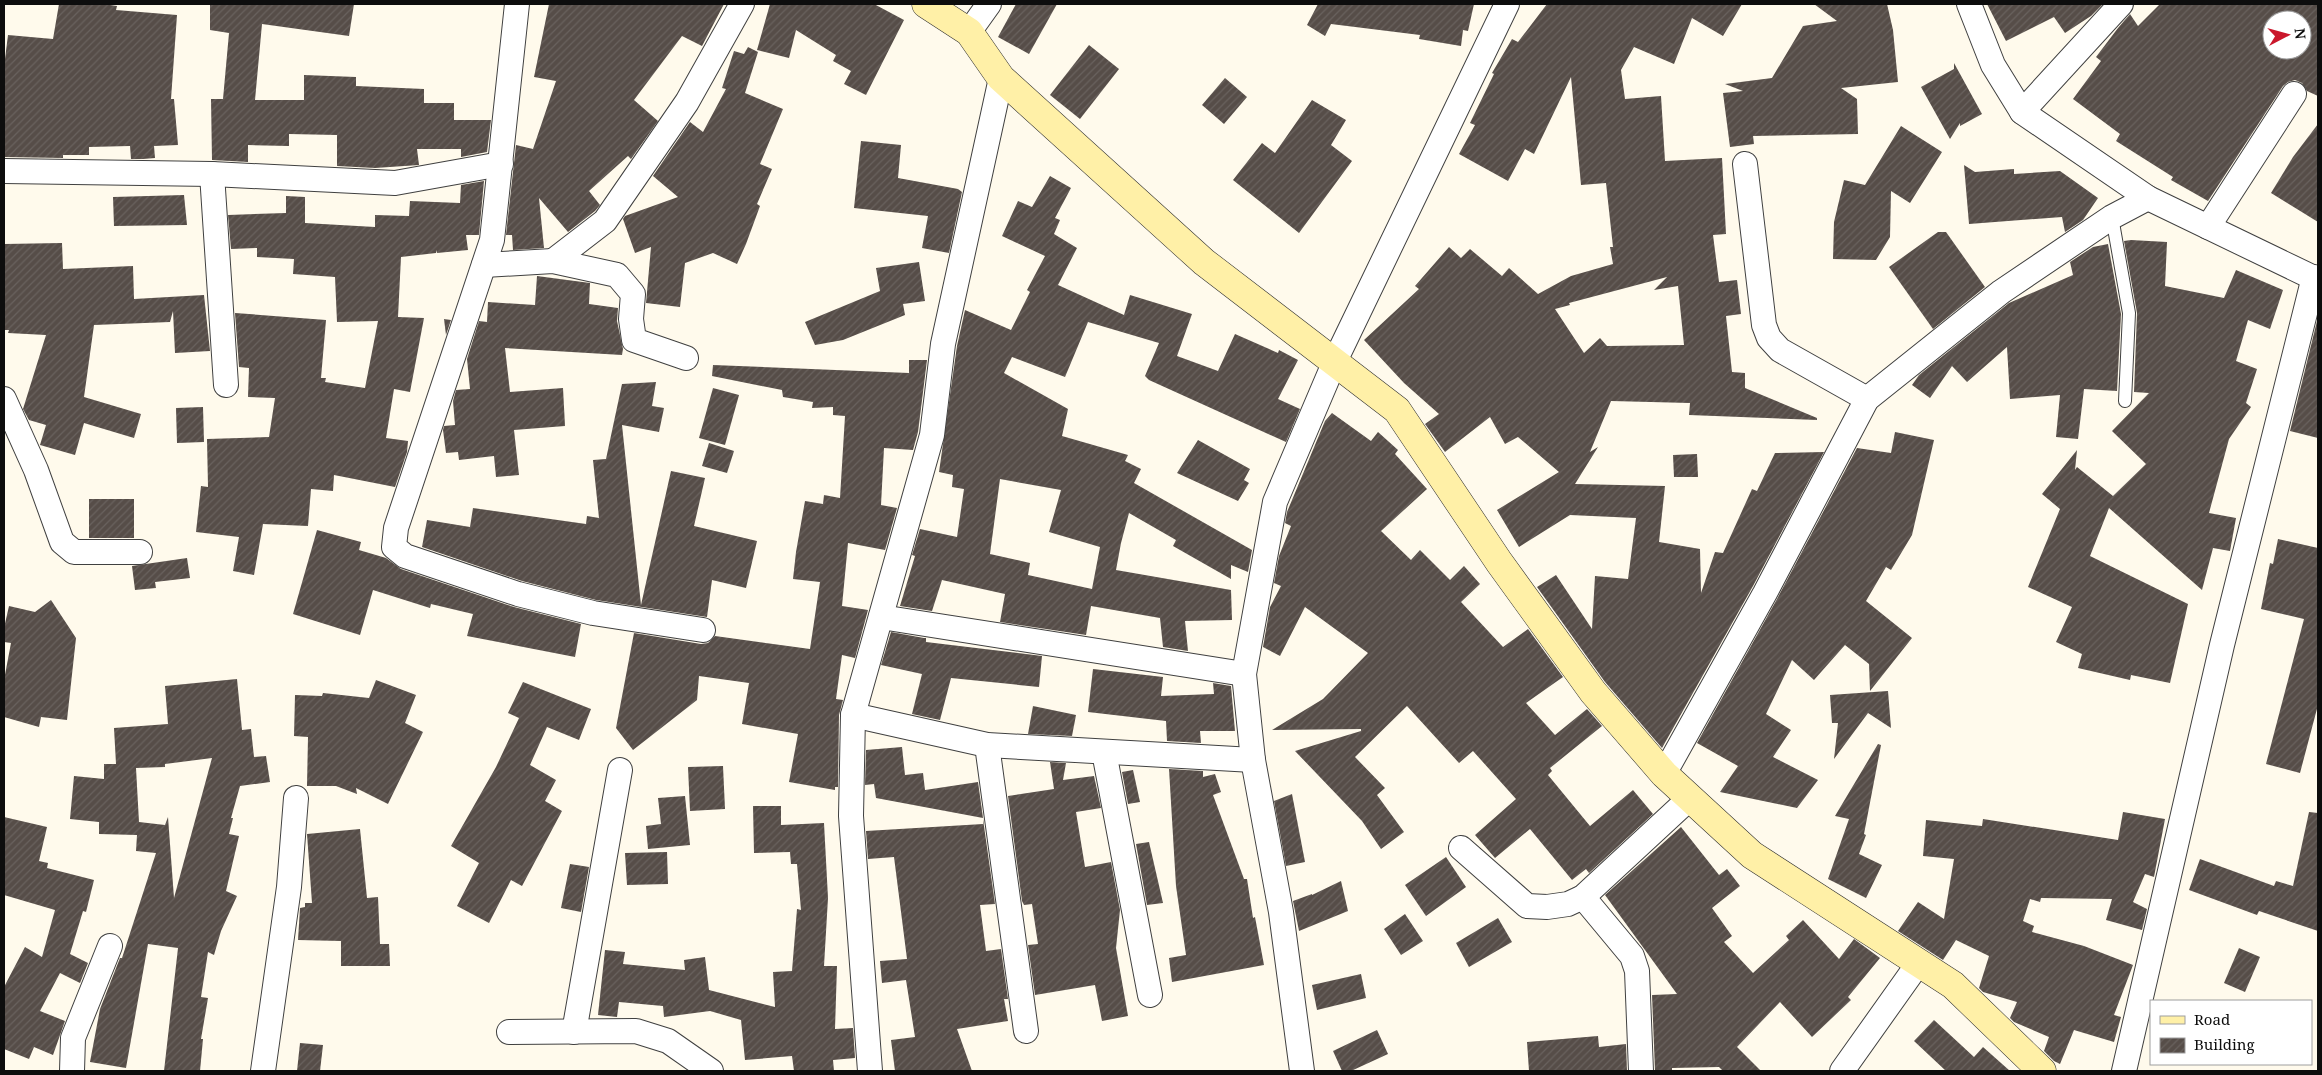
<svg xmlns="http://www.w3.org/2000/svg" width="2322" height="1075" viewBox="0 0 2322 1075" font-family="'Noto Serif',serif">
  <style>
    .building { fill: url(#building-hatch); fill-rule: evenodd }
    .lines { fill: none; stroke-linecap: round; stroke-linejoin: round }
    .lane-casing { stroke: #404040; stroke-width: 14 }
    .street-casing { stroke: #404040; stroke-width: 26 }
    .secondary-casing { stroke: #2f2f2f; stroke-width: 29 }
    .lane { stroke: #fff; stroke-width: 12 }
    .street { stroke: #fff; stroke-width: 24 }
    .secondary { stroke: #fff0a7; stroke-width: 28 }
  </style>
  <defs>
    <pattern id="building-hatch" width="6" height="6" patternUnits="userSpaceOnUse" patternTransform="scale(1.25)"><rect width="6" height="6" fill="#564d48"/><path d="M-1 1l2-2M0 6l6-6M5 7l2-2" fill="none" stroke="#69625e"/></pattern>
  </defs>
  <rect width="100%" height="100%" fill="#fffaec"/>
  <g class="building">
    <polygon points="59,4 103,4 117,6 116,10 177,15 171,99 174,99 178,145 154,146 155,158 143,159 131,159 130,146 89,147 89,155 63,155 63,158 4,157 4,67 8,35 53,39"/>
    <polygon points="210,4 354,4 349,36 262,24 255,100 304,100 304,75 356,77 356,86 424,89 424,103 454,103 454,120 491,120 487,152 461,157 461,149 417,149 419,165 375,168 337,166 337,135 289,134 289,146 248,145 248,162 212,160 211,99 223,99 229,33 210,30"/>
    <polygon points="549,4 724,4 702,46 682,36 634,100 658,121 631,159 628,156 589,191 600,205 595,211 568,232 539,198 544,248 513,250 512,235 506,235 516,145 533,149 556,81 534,77"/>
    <polygon points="770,4 874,4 904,20 866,95 844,84 851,71 833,61 836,55 796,30 789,58 757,50"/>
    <polygon points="1016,4 1057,4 1029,54 998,37"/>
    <polygon points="1318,4 1474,4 1468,31 1463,30 1461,46 1419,39 1420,35 1331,24 1325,36 1307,25"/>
    <path d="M1547,4H1742L1723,36L1692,18L1674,64L1634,47L1621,70L1625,99L1661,96L1665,161L1722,158L1726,234L1713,235L1719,282L1737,280L1741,314L1726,316L1732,372L1745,373V388L1817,418V420L1689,415L1690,403L1611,401L1590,452L1598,447L1575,484L1665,486L1659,542L1700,549L1701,593L1715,552L1723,553L1752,489L1757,491L1775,453L1824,452L1753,586L1662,748L1605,682L1537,587L1556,575L1592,629L1595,576L1628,579L1636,518L1570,515L1519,547L1497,510L1559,472L1518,437L1505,444L1490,417L1445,452L1425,424L1439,414L1404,383L1364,340L1419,289L1415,286L1449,247L1461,258L1470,249L1502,276L1509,268L1538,294L1571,276L1613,264L1610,247H1613L1606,183L1581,185L1571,77L1534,154L1525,149L1508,181L1459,154L1475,125L1470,123L1494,74L1492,73L1505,51L1512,39L1518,42ZM1667,277L1654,290L1678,286L1684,345L1607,346L1600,338L1584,353L1555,309L1570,305L1569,303Z"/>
    <polygon points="1814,4 1887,4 1893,30 1898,82 1841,88 1857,99 1858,134 1753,136 1754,144 1730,147 1723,93 1743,91 1725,84 1772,78 1803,26 1837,21"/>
    <polygon points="1987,4 2103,4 2091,16 2065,33 2054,17 2006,41"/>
    <path d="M2160,4H2318V96L2307,91L2302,83L2295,80L2288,82L2283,86L2208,201L2171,180L2173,177L2116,141L2120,134L2073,99L2101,61L2096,57L2118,28L2130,14L2138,26ZM2272,20H2302V50H2272Z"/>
    <polygon points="1089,45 1119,69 1080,119 1050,95"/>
    <polygon points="748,47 758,52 745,93 783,109 760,164 772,169 757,204 760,206 746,244 737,264 713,253 685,263 680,307 646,303 651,247 635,253 623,219 625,216 678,197 653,176 690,122 703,132 726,89 722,88 734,51 744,54"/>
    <polygon points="1954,63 1982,114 1960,126 1960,123 1950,139 1921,87 1954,69"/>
    <polygon points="1225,78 1247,97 1224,124 1202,105"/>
    <polygon points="1312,100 1346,120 1331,145 1352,161 1299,233 1233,180 1262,143 1275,153"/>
    <polygon points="2318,124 2318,222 2271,193 2293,157"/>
    <polygon points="1901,126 1942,152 1910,203 1891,191 1890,237 1876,260 1833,259 1834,222 1844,180 1865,185"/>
    <polygon points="861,141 901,145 898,178 958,189 962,192 949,253 922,248 928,216 854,208"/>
    <polygon points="1964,165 1975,172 2014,169 2014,174 2060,171 2098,198 2083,220 2065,232 2062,217 1969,224"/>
    <path d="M1050,176L1071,188L1055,218L1060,220L1054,234L1077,248L1058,285L1124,315L1130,295L1192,314L1177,356L1218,371L1235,334L1278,353L1279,350L1298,360L1278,399L1300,409L1286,442L1149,380L1145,376L1159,343L1088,322L1065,377L1012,357L1004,373L1068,409L1062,436L1128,455L1125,461L1141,469L1134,483L1252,550L1248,572L1231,565V579L1173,546L1176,540L1129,513L1121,543L1116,570L1231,590L1232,620L1185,621L1188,651L1163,647L1160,618L1091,606L1086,635L1000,622L1005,594L942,580L932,611L900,606L915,556L912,555L920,529L957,537L964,489L952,487L953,475L939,472L957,346L965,310L1011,330L1030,292L1027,290L1045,256L1002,236L1018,201L1032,207ZM1000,479L1061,490L1049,532L1100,547L1092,589L1028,575L1030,563L990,554Z"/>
    <polygon points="484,181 479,235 466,235 468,250 437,253 437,250 436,253 401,257 398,317 424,318 410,392 394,389 386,438 408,441 407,452 395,487 334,475 333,491 311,489 308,526 263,524 254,575 233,571 239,537 196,532 201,486 208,487 207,439 269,437 275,398 248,397 249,368 239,367 235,313 326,320 321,378 326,378 325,382 365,388 378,321 337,322 335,277 293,274 294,259 257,257 257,248 231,249 228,215 286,213 286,196 305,197 305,223 375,227 375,215 409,216 410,201 460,203 461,185"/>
    <polygon points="184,195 187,225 114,226 113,197"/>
    <polygon points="1938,232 1946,232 1985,287 1933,329 1889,267"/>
    <polygon points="2131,240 2167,242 2165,286 2224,298 2236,270 2283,290 2270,329 2248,320 2236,361 2257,369 2246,403 2251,407 2229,439 2209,513 2236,518 2230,551 2213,548 2202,590 2109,508 2090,556 2188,604 2170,683 2131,675 2130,680 2078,668 2082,654 2056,642 2072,607 2028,587 2060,509 2042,494 2077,450 2075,470 2077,467 2113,496 2146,464 2112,431 2149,393 2134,392 2137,313 2124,241"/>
    <polygon points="62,243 63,269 133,266 134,299 204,295 210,351 175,353 173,311 170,322 94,325 84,397 141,414 134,438 84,423 75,455 40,445 46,425 29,420 23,409 46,335 8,333 9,330 4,330 4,244"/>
    <polygon points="2108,244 2121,314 2117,391 2084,389 2078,439 2056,437 2060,395 2010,399 2007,347 1967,382 1952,366 1930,398 1912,385 1919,375 2009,303 2073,275 2070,262 2093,247"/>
    <polygon points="919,262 925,301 903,304 905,315 843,340 815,345 805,322 880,291 876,268"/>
    <polygon points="537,276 590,283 589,304 618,308 617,321 623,349 622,355 505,348 510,392 563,388 565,426 514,430 519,475 496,477 494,456 459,460 458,452 446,453 443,430 444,426 455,425 453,401 456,390 470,389 467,359 479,321 487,322 488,302 535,305"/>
    <polygon points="2318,317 2318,438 2290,431"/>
    <polygon points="444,319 451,320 446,335"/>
    <polygon points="909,360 927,360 918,432 913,450 884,448 881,505 897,508 885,550 848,543 842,606 868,610 855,658 842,655 836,699 843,700 839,715 838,787 835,787 835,790 789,782 798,734 742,724 749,683 699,676 697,700 633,750 616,728 634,633 701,644 708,643 715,636 810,649 820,582 793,579 796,552 805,501 823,504 824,495 840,498 845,416 833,415 833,407 812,408 813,402 783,397 782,390 712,376 713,365 909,373"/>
    <polygon points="656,382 652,406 664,408 659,432 622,425 641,605 671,471 705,478 694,526 757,541 746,588 712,580 707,617 596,600 522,581 422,547 427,520 470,527 473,508 586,524 587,516 599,518 593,460 606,459 622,384"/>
    <polygon points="713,388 739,395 725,445 699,438"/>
    <polygon points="203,407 204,442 177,443 176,408"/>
    <polygon points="1332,413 1371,441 1378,432 1398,450 1395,454 1427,489 1381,531 1411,560 1420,550 1450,580 1464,566 1480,584 1461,602 1503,647 1528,629 1563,677 1526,703 1555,735 1587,709 1602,726 1550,768 1552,771 1548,775 1590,826 1633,790 1653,814 1589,873 1586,869 1572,880 1530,829 1495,858 1475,835 1516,799 1473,751 1459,763 1407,706 1355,757 1385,788 1377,795 1404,832 1381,849 1362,821 1295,751 1361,731 1361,729 1272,730 1323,699 1368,653 1305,607 1280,656 1263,647 1270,607 1281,586 1274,583 1279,556 1291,526 1285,523 1287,512 1325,421"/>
    <polygon points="1895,432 1934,440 1912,535 1891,570 1886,567 1866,601 1912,638 1870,691 1869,664 1845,645 1814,680 1792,660 1766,714 1791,730 1773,757 1818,780 1797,808 1720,792 1738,766 1697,743 1777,599 1857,448 1891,453"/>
    <polygon points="1198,440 1250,469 1244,480 1249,483 1238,501 1177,473"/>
    <polygon points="709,443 734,451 727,473 702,466"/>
    <polygon points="1697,454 1698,477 1674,477 1673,455"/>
    <rect x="89" y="499" width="45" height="39"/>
    <polygon points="317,530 361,542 359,550 386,558 401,569 514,607 581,624 575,657 467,636 473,614 431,604 430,608 373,590 360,635 293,614"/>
    <polygon points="2278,539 2318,548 2318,705 2300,773 2266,764 2304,619 2261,609 2270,563 2273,564"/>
    <polygon points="187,558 190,578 155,582 156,588 135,590 132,566"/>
    <polygon points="51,600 76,638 67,720 41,717 39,727 4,717 4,680 11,643 4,642 4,628 9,606 35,612"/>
    <polygon points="891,632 924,638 926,638 926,642 1042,656 1039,687 951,678 940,720 912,714 922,674 881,665"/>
    <polygon points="1093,669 1163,677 1161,696 1214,694 1213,683 1231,686 1235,731 1200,731 1201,743 1167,741 1166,721 1088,712"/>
    <path d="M237,679L242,730L251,729L254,757L266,756L270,782L240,786L231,818H233L229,834L239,836L226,891L237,896L221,931L214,955L208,952L201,997L208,998L201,1039H203L200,1071H164L178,948L148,944L126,1068L90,1062L100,1009L120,958H122L156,853L136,851L137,835L99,834V822L70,819L74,776L104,779V764H116L114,728L168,724L165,686ZM212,758L174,898L168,817L165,825L139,822L136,768L165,767V764Z"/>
    <polygon points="376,680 416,695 405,723 423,732 388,804 356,788 357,794 336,786 307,786 308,737 294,736 295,695 322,696 323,693 369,698"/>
    <polygon points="523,682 591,709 579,740 547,727 530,765 556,780 545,801 562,811 522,886 511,880 489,923 457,906 479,863 451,846 496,767 519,718 508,713"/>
    <polygon points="1888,691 1891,728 1868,713 1834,759 1838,723 1832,723 1830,695"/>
    <polygon points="1033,706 1076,715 1072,736 1028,734"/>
    <polygon points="1878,744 1881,745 1864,834 1866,835 1859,854 1882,865 1866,898 1828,879 1849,819 1835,816"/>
    <polygon points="902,747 905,775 923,773 925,790 978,782 983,818 876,798 874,784 865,785 866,750"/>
    <polygon points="1050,762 1066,763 1063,780 1094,776 1101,808 1076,812 1085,867 1111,862 1120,910 1116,948 1128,1016 1102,1021 1095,985 1035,995 1028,945 1038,944 1032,904 1024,905 1022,901 1008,796 1054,789"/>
    <polygon points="723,766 725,809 690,811 688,767"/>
    <polygon points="1169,769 1203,771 1203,777 1215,774 1221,792 1213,795 1244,879 1247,879 1253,918 1255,917 1264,965 1172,982 1169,958 1186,955 1176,886"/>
    <polygon points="1133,770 1140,802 1128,804 1122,772"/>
    <polygon points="1292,794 1305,862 1286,866 1274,801"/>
    <polygon points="685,796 690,845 648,849 646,826 661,824 658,798"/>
    <polygon points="753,806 781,806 781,825 824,823 828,898 824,966 837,966 835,1029 853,1028 855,1058 833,1060 834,1071 794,1071 792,1056 745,1060 741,1020 710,1011 664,1017 663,1006 619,1002 617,1017 598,1015 605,950 625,952 623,964 685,970 684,960 705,957 709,990 775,1007 773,972 792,971 797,909 801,910 797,864 791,864 790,852 754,853"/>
    <polygon points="2123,812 2165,819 2154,877 2145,874 2133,902 2147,909 2142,930 2106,920 2112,899 2041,898 2040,902 2030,899 2023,921 2034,926 2032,932 2084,946 2133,965 2114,1015 2121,1017 2114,1042 2074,1030 2060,1064 2054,1061 2044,1051 2049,1037 2014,1022 2010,1018 2017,1002 1983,992 1979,988 1989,956 1956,940 1943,960 1898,931 1918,902 1944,919 1954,859 1923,856 1926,820 1982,826 1983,819 2118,840"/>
    <polygon points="2309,812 2318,813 2318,931 2259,911 2257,915 2189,890 2200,859 2274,886 2276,881 2293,886"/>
    <polygon points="4,817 47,827 39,861 48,863 47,868 94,880 86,912 83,911 70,954 88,963 80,983 60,973 40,1011 65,1021 53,1055 34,1047 29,1059 4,1049 4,987 25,947 42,957 55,910 4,895"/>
    <polygon points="983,819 995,904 980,905 986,951 1001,949 1008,999 1004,999 1008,1021 957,1029 972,1071 895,1071 891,1040 915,1037 906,980 882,983 880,961 907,959 894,857 868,859 866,831 983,824"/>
    <polygon points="1681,827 1719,875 1727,869 1740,886 1712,908 1732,936 1724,942 1753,973 1789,940 1786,936 1803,920 1839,959 1854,939 1880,958 1848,997 1851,1000 1812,1037 1780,1002 1737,1047 1761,1071 1723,1071 1719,1067 1672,1068 1672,1071 1655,1071 1652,995 1677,994 1605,895"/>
    <polygon points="360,829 367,898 378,897 380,944 389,944 390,966 341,966 341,941 298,940 300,908 305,907 305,903 312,903 307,834"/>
    <polygon points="1149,842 1163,903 1147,905 1136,844"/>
    <polygon points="667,852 668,884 627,885 625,853"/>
    <polygon points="1446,857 1466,887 1426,916 1405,885"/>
    <polygon points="570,864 589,867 581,912 561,908"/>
    <polygon points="1341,881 1348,911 1299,931 1293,901 1312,894 1312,895"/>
    <polygon points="1405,914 1423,941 1401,955 1384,929"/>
    <polygon points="1498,918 1512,942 1469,967 1456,943"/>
    <polygon points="2239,948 2260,957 2245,992 2224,983"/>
    <polygon points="1361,974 1366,998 1317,1010 1312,985"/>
    <polygon points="1934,1020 1974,1057 1983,1047 2010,1071 1946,1071 1914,1041"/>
    <polygon points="1377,1030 1388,1054 1351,1071 1342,1071 1333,1051"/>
    <polygon points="1598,1036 1599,1047 1626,1044 1627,1071 1529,1071 1527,1042"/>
    <polygon points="300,1043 323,1045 320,1071 297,1071"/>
  </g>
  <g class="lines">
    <g class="lane-casing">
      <polyline id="lane" points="2112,217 2129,313 2125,401"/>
    </g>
    <g class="street-casing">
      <g id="street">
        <polyline points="517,4 492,240 396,528 394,547 405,556 518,594 593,613 703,630"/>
        <polyline points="1969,4 1993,65 2022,112 2148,198 2318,280"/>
        <polyline points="969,32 989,4"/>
        <polyline points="2022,112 2121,4"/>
        <polyline points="1745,164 1764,325 1769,338 1780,350 1867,399"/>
        <polyline points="4,171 212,174 395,183 501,164"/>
        <polyline points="212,174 226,385"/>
        <polyline points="2208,227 2294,94"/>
        <polyline points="553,261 605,221 687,102 742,4"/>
        <polyline points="484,265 553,261 617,275 633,294 631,319 634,340 686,358"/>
        <polyline points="4,399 36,470 62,542 74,552 140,552"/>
        <polyline points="881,617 1244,674"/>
        <polyline points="853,715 987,745 1253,760"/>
        <polyline points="987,745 1026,1031"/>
        <polyline points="1104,752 1150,995"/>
        <polyline points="1664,774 1765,593 1867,399 2001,292 2112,217 2148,198"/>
        <polyline points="1461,848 1527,906 1547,907 1568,904 1583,897 1690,798"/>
        <polyline points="1583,897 1632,956 1637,971 1641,1071"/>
        <polyline points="509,1032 636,1031 668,1041 711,1071"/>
        <polyline points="574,1032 620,770"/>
        <polyline points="72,1071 73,1038 110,946"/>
        <polyline points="263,1071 289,887 296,798"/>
        <polyline points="870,1071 851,816 853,715 932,435 943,344 1001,78"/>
        <polyline points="1302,1071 1281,912 1253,760 1244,674 1275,502 1335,361 1507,4"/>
        <polyline points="1842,1071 1918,964"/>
        <polyline points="2124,1071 2222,645 2314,277"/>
      </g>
    </g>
    <g class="secondary-casing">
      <polyline id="secondary" points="926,4 969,32 1001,78 1204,262 1397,410 1499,562 1593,692 1664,774 1752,855 1953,985 2042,1071"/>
    </g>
    <use href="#lane" class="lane"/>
    <use href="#street" class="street"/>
    <use href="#secondary" class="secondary"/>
  </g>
  <rect width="2322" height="1075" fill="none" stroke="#0d0d0d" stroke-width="10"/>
  <rect x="2150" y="1000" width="162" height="65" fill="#ffffff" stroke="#9e9e9e"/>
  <rect x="2160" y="1016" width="25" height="8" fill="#fff0a7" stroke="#9e9e9e"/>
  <text x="2194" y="1025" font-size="15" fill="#0d0d0d">Road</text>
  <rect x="2160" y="1038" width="25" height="15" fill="url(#building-hatch)" stroke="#9e9e9e"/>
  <text x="2194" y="1050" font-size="15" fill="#0d0d0d">Building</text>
  <g transform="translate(2287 35) rotate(84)"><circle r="24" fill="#ffffff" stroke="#9e9e9e"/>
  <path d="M0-4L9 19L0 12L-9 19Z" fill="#ca172b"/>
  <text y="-8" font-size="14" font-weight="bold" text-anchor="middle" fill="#0d0d0d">N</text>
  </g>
</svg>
